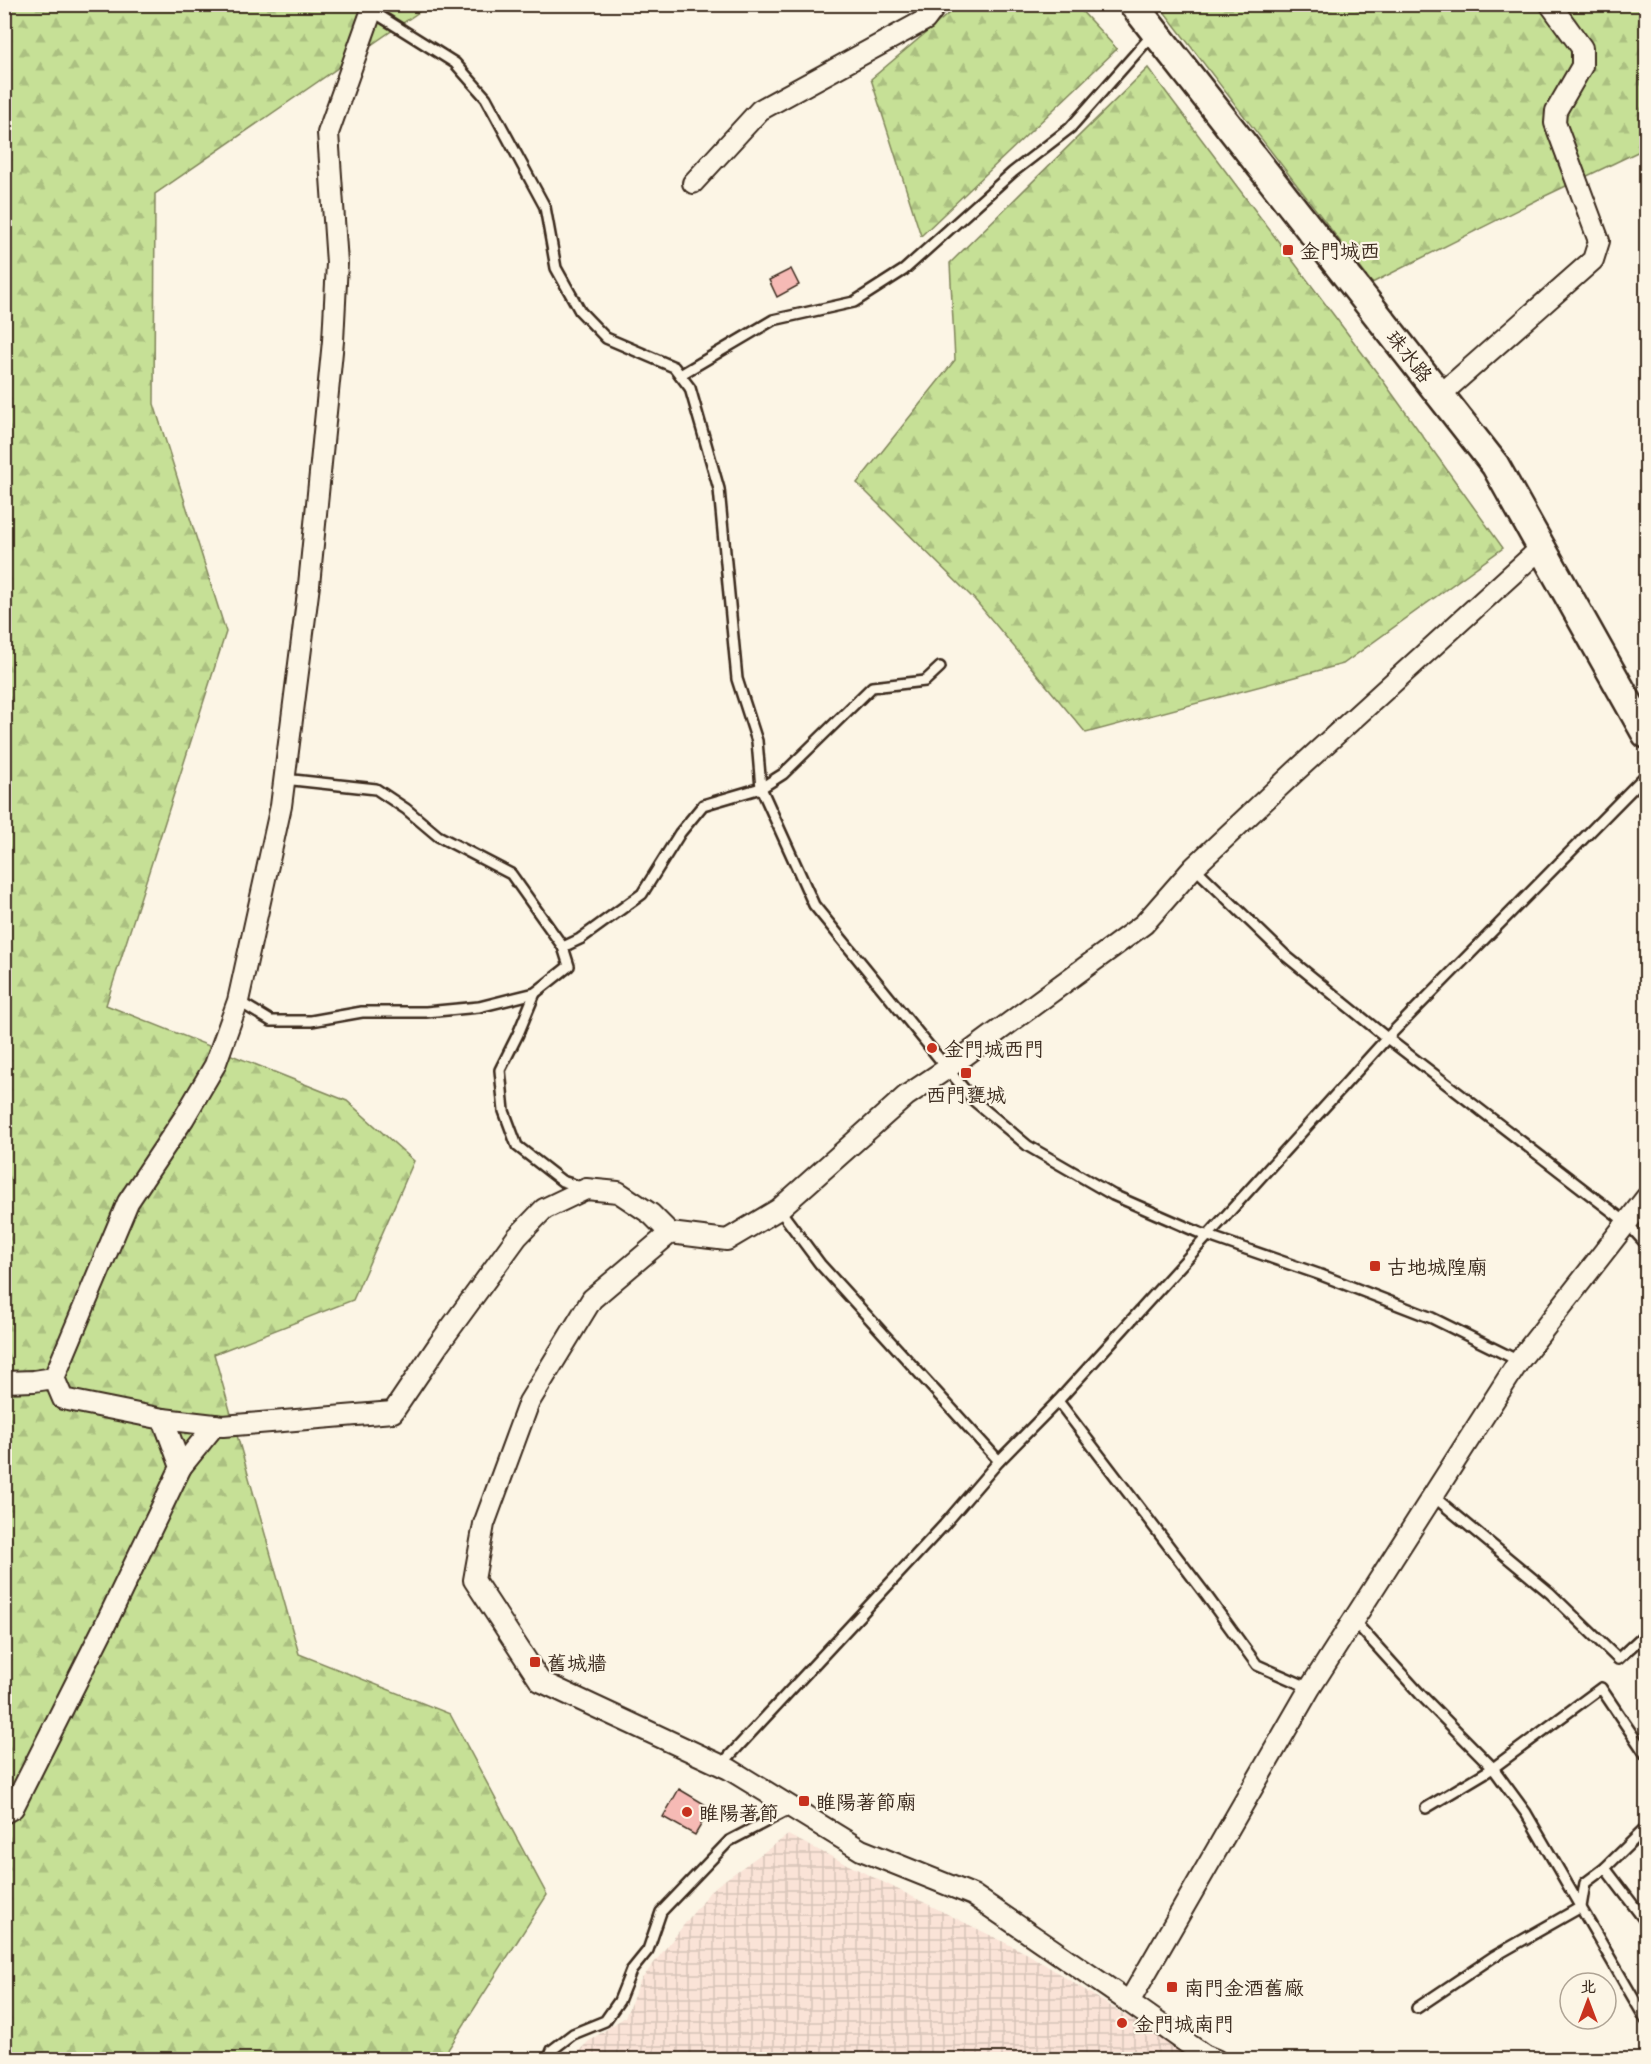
<svg xmlns="http://www.w3.org/2000/svg" width="1651" height="2064" viewBox="0 0 1651 2064" font-family="'Patrick Hand','LXGW WenKai TC',sans-serif">
  <style>
    .industrial { fill: url(#industrial-grid) }
    .forest { fill: url(#forest-firs); stroke: #80855a; stroke-width: 1.5 }
    .building { fill: #f6bab5; stroke: #3b2a1e; stroke-width: 1.5 }
    .lines { fill: none; stroke-linecap: round; stroke-linejoin: round }
    .lane-casing { stroke: #3b2a1e; stroke-width: 14 }
    .street-casing { stroke: #3b2a1e; stroke-width: 24 }
    .secondary-casing { stroke: #3b2a1e; stroke-width: 32 }
    .lane { stroke: #fcf5e5; stroke-width: 9 }
    .street { stroke: #fcf5e5; stroke-width: 20 }
    .secondary { stroke: #fcf5e5; stroke-width: 27 }
    .poi-dot { fill: #c8321e; stroke: #fcf5e5; stroke-width: 2 }
    .labels { text-anchor: middle; dominant-baseline: central; stroke-width: 4.5; stroke-linejoin: round; paint-order: stroke }
    .poi-label { font-size: 20px; fill: #3b2a1e; stroke: #fcf5e5; text-anchor: start }
    .street-label { font-size: 20px; fill: #3b2a1e; stroke: #fcf5e5 }
  </style>
  <defs>
    <pattern id="industrial-grid" width="8" height="8" patternUnits="userSpaceOnUse" patternTransform="scale(1.5)"><rect width="8" height="8" fill="#fae3d7"/><path d="M0 4h8M4 0v8" fill="none" stroke="#d7c3b8"/></pattern>
    <pattern id="forest-firs" width="22" height="20" patternUnits="userSpaceOnUse" patternTransform="scale(1.5)"><rect width="22" height="20" fill="#c6e096"/><path d="M5 1l3.5 6h-7zM16 11l3.5 6h-7z" fill="#abc081"/></pattern>
  </defs>
  <rect width="100%" height="100%" fill="#fcf5e5"/>
  <filter id="ink" filterUnits="userSpaceOnUse"><feTurbulence type="fractalNoise" baseFrequency=".0167" numOctaves="2"/><feDisplacementMap in="SourceGraphic" scale="12" xChannelSelector="R" yChannelSelector="G"/><feConvolveMatrix kernelMatrix="1 2 1 2 8 2 1 2 1" color-interpolation-filters="sRGB"/></filter>
  <g filter="url(#ink)">
    <polygon class="industrial" points="788,1835 1028,1954 1196,2060 569,2060 589,2041 625,2017 640,1981 712,1889"/>
    <g class="forest">
      <polygon points="960,4 1076,5 1117,49 921,236 871,79"/>
      <polygon points="5,5 429,5 155,194 154,404 226,632 106,1005 347,1101 414,1161 353,1300 214,1354 299,1654 450,1714 547,1895 442,2059 5,2060"/>
      <polygon points="1159,5 1646,5 1646,148 1543,197 1372,283"/>
      <polygon points="1148,68 1381,378 1503,548 1343,664 1086,733 975,600 857,483 955,360 950,263"/>
    </g>
    <g class="building">
      <polygon points="791,269 799,285 777,297 769,280"/>
      <polygon points="679,1789 711,1808 695,1835 663,1817"/>
    </g>
    <g class="lines">
      <g class="lane-casing">
        <g id="lane">
          <polyline points="372,11 455,63 486,98 545,207 556,268 580,311 606,338 674,367 690,388 719,489 737,679 757,741 761,788 814,905 973,1100 1028,1146 1113,1195 1200,1233 1321,1275 1432,1318 1519,1361"/>
          <polyline points="680,375 773,320 854,302 904,270 1013,172 1070,128 1153,34"/>
          <polyline points="284,779 376,789 406,809 438,836 511,874 563,947 580,939 642,894 680,833 703,805 761,788 783,774 872,687 925,681 940,667"/>
          <polyline points="1194,867 1286,956 1387,1038 1627,1223 1646,1244"/>
          <polyline points="535,993 518,1034 500,1070 504,1111 517,1146 562,1181 584,1188"/>
          <polyline points="238,1001 271,1021 311,1021 362,1012 426,1012 479,1007 535,993 569,966 563,947"/>
          <polyline points="779,1209 820,1264 999,1461"/>
          <polyline points="1058,1401 1206,1595 1257,1665 1310,1688"/>
          <polyline points="1433,1496 1550,1593 1618,1659 1644,1635 1646,1637"/>
          <polyline points="1354,1621 1420,1694 1493,1768 1526,1813 1646,2020"/>
          <polyline points="721,1765 944,1525 999,1461 1058,1401 1387,1038 1646,775"/>
          <polyline points="1426,1808 1493,1768 1601,1688 1646,1755"/>
          <polyline points="1605,1868 1646,1922"/>
          <polyline points="1417,2008 1493,1957 1581,1907 1585,1883 1605,1868 1646,1828"/>
          <polyline points="548,2060 552,2050 573,2034 605,2021 619,2001 631,1971 648,1950 661,1912 729,1841 792,1808"/>
        </g>
      </g>
      <g class="street-casing">
        <g id="street">
          <polyline points="374,4 328,133 337,263 333,341 309,585 281,806 238,1001 215,1065 184,1118 128,1202 54,1378 63,1399 163,1419 223,1426 393,1412 439,1344 517,1237 544,1209 586,1189 618,1192 651,1214 670,1233"/>
          <polyline points="693,183 760,110 925,20 937,4"/>
          <polyline points="1440,395 1593,260 1599,241 1555,123 1556,111 1582,66 1582,48 1550,4"/>
          <polyline points="4,1382 34,1381 54,1378"/>
          <polyline points="181,1467 215,1425"/>
          <polyline points="4,1813 13,1808 108,1619 181,1467 163,1419"/>
          <polyline points="1129,2002 973,1895 861,1850 729,1769 540,1681 474,1580 484,1524 529,1402 592,1299 670,1233 727,1240 779,1209 906,1096 948,1068 1144,924 1194,867 1297,770 1542,547"/>
          <polyline points="1216,2060 1204,2055 1129,2002 1310,1688 1519,1361 1646,1198"/>
        </g>
      </g>
      <g class="secondary-casing">
        <polyline id="secondary" points="1133,4 1495,465 1646,734"/>
      </g>
      <use href="#lane" class="lane"/>
      <use href="#street" class="street"/>
      <use href="#secondary" class="secondary"/>
    </g>
  </g>
  <g class="poi-dot">
    <rect x="1282" y="244" width="12" height="12" rx="3"/>
    <circle cx="932" cy="1048" r="6"/>
    <rect x="960" y="1067" width="12" height="12" rx="3"/>
    <rect x="1369" y="1260" width="12" height="12" rx="3"/>
    <rect x="529" y="1656" width="12" height="12" rx="3"/>
    <rect x="798" y="1795" width="12" height="12" rx="3"/>
    <circle cx="687" cy="1812" r="6"/>
    <rect x="1166" y="1981" width="12" height="12" rx="3"/>
    <circle cx="1122" cy="2023" r="6"/>
  </g>
  <g class="labels">
    <g class="poi-label">
      <text x="1300" y="250">金門城西</text>
      <text x="944" y="1048">金門城西門</text>
      <text x="966" y="1094" text-anchor="middle">西門甕城</text>
      <text x="1387" y="1266">古地城隍廟</text>
      <text x="547" y="1662">舊城牆</text>
      <text x="816" y="1801">睢陽著節廟</text>
      <text x="699" y="1812">睢陽著節</text>
      <text x="1184" y="1987">南門金酒舊廠</text>
      <text x="1134" y="2023">金門城南門</text>
    </g>
    <g class="street-label">
      <text transform="translate(1410 356) rotate(52)">珠水路</text>
    </g>
  </g>
  <rect width="1651" height="2064" fill="none" stroke="#fcf5e5" stroke-width="24"/>
  <rect x="12" y="12" width="1627" height="2040" fill="none" stroke="#3b2a1e" stroke-width="2" filter="url(#ink)"/>
  <g transform="translate(1588 2001)"><circle r="28" fill="#fcf5e5" stroke="#afa495" stroke-width="1.5"/>
  <path d="M0-4.5L10 22L0 15L-10 22Z" fill="#c8321e"/>
  <text y="-9" font-size="16" font-weight="bold" text-anchor="middle" fill="#3b2a1e">北</text>
  </g>
</svg>
